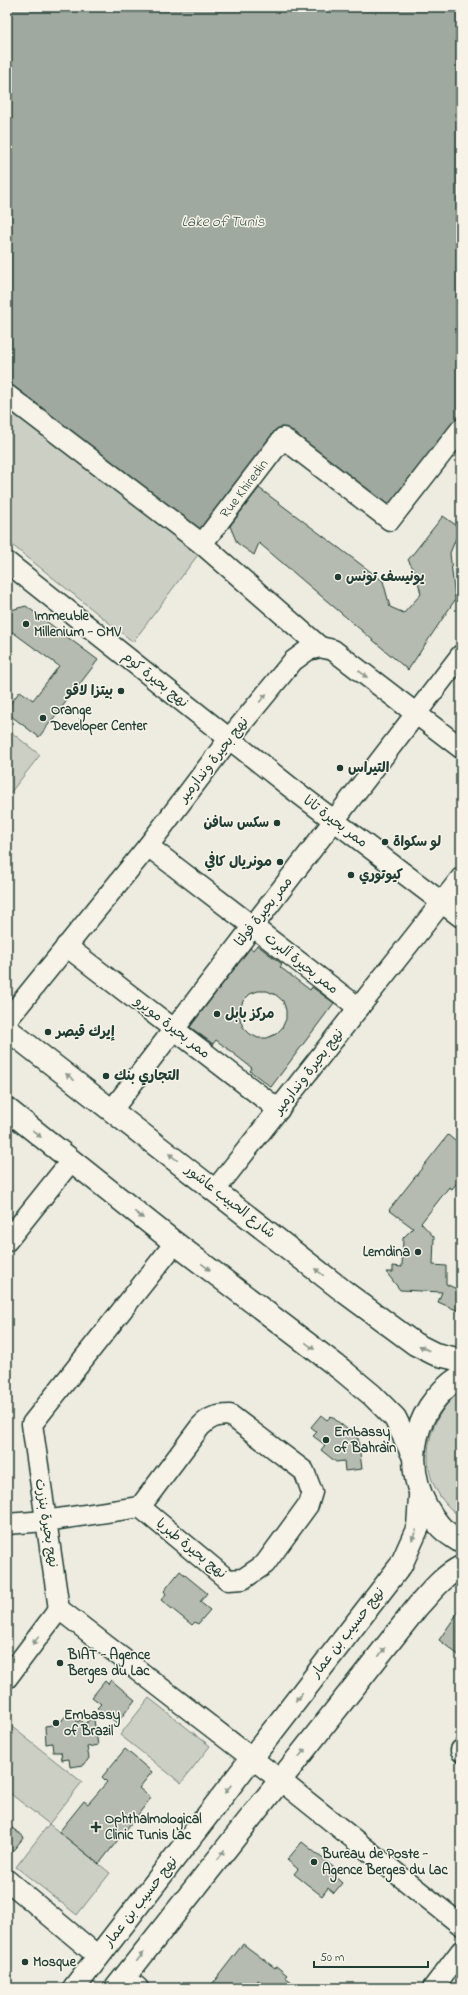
<svg xmlns="http://www.w3.org/2000/svg" width="468" height="1995" viewBox="0 0 468 1995" font-family="'Indie Flower','Playpen Sans Arabic',sans-serif">
  <style>
    .green { fill: #cccfc4; stroke: #76867c }
    .water { fill: #9fa99f; stroke: #6c7e74 }
    .building { fill: #b5bbb0; stroke: #1f3d34; fill-rule: evenodd }
    .lines { fill: none; stroke-linecap: round; stroke-linejoin: round }
    .minor-casing { stroke: #1f3d34; stroke-width: 23 }
    .major-casing { stroke: #1f3d34; stroke-width: 25 }
    .minor { stroke: #f7f3e8; stroke-width: 20 }
    .major { stroke: #f7f3e8; stroke-width: 22 }
    .oneway { fill: #8b988e }
    .poi-dot { fill: #1f3d34; stroke: #f7f3e8; stroke-width: 1.5 }
    .labels { text-anchor: middle; dominant-baseline: central; stroke-width: 3; stroke-linejoin: round; paint-order: stroke }
    .street-label { font-size: 14px; fill: #1f3d34; stroke: #f7f3e8 }
    .poi-label { font-size: 14px; font-weight: bold; fill: #1f3d34; stroke: #f7f3e8; text-anchor: start }
    .water-label { font-size: 15px; font-style: italic; fill: #3f584f; stroke: #f7f3e8 }
  </style>
  <rect width="100%" height="100%" fill="#eeece1"/>
  <filter id="ink" filterUnits="userSpaceOnUse"><feTurbulence type="fractalNoise" baseFrequency=".025" numOctaves="2"/><feDisplacementMap in="SourceGraphic" scale="8" xChannelSelector="R" yChannelSelector="G"/><feConvolveMatrix kernelMatrix="1 2 1 2 8 2 1 2 1" color-interpolation-filters="sRGB"/></filter>
  <g filter="url(#ink)">
    <g class="green">
      <polygon points="7,402 200,552 133,642 7,541"/>
      <polygon points="7,729 40,755 7,797"/>
      <path d="M461,1391V1517C415,1486 419,1423 461,1391Z"/>
      <polygon points="149,1698 210,1746 181,1783 120,1735"/>
      <polygon points="7,1723 82,1782 49,1824 110,1873 77,1915 16,1867 49,1824 7,1791"/>
    </g>
    <polygon class="water" points="7,7 461,7 461,418 389,511 280,428 201,533 7,381"/>
    <g class="building">
      <polygon points="259,488 383,581 390,607 404,613 421,594 416,573 408,560 443,516 460,528 450,553 455,600 408,670 259,543 254,555 237,543 230,526"/>
      <polygon points="26,606 98,660 39,737 7,713 7,708 20,691 33,700 59,666 7,628 7,611"/>
      <path d="M257,945L282,964L280,967L310,990L312,987L334,1003L271,1087L250,1071L252,1068L216,1040L213,1044L190,1027L250,948L253,950ZM258,991H267L276,995L283,1001L286,1010V1019L282,1028L276,1034L267,1038H258L250,1034L243,1027L240,1019V1009L243,1001L250,994Z"/>
      <polygon points="448,1135 461,1146 461,1178 452,1189 449,1187 421,1223 434,1237 433,1265 446,1266 446,1284 461,1291 461,1312 438,1302 442,1292 400,1290 386,1272 393,1272 393,1266 402,1267 403,1238 413,1228 389,1210"/>
      <polygon points="321,1415 327,1420 331,1416 358,1438 362,1469 345,1471 344,1461 336,1462 321,1450 325,1445 313,1436 317,1432 311,1427"/>
      <polygon points="180,1571 207,1593 200,1602 210,1610 198,1624 195,1622 192,1625 161,1600 166,1594 164,1591"/>
      <polygon points="461,1608 461,1657 439,1640"/>
      <polygon points="111,1680 135,1700 117,1723 97,1708 101,1704 92,1697 105,1681 108,1684"/>
      <polygon points="67,1714 78,1722 80,1720 86,1724 93,1714 98,1745 87,1747 89,1758 84,1765 70,1767 69,1759 62,1760 61,1752 53,1752 52,1743 46,1744 45,1726 59,1724"/>
      <polygon points="125,1749 152,1772 139,1788 151,1798 99,1864 59,1832 84,1801 88,1804 107,1782 102,1777"/>
      <polygon points="7,1824 24,1837 7,1858"/>
      <polygon points="302,1842 337,1870 333,1875 342,1883 334,1893 328,1888 322,1896 294,1874 298,1869 287,1860"/>
      <polygon points="243,1944 275,1968 276,1966 287,1975 285,1977 300,1988 268,1988 258,1980 252,1988 209,1988"/>
    </g>
    <g class="lines">
      <g class="minor-casing">
        <g id="minor">
          <path id="s1" d="M7,395L202,544L283,438L390,520L461,429"/>
          <polyline points="202,544 320,647"/>
          <polyline points="7,562 290,787 461,917"/>
          <polyline points="148,846 359,1008"/>
          <polyline points="66,946 279,1110"/>
          <polyline points="7,1020 148,846 229,739 293,661 308,650 320,647 333,650 461,748"/>
          <polyline points="112,1110 461,655"/>
          <polyline points="215,1190 461,878"/>
          <polyline points="7,1241 71,1161"/>
          <polyline points="175,1243 32,1424 59,1609 280,1780 461,1925"/>
          <path d="M7,1524L45,1521L140,1507L200,1427C209,1417 217,1415 230,1415L304,1471L312,1492L308,1505L265,1564L243,1579L228,1580L140,1507"/>
          <polyline points="7,1678 59,1609"/>
          <polyline points="461,1750 461,1751"/>
          <polyline points="7,1880 99,1957"/>
          <polyline points="125,1977 138,1988"/>
          <polyline points="433,1988 461,1951"/>
        </g>
      </g>
      <g class="major-casing">
        <g id="major">
          <polyline points="7,1029 346,1293 415,1344 435,1354 461,1360"/>
          <polyline points="7,1109 175,1243 342,1370 372,1395 395,1418 413,1455"/>
          <path d="M461,1376C408,1410 399,1477 439,1525C444,1532 454,1537 461,1542"/>
          <polyline points="74,1988 401,1565 418,1527 420,1497"/>
          <path d="M116,1988L418,1606C431,1592 443,1576 461,1567"/>
        </g>
      </g>
      <use href="#minor" class="minor"/>
      <use href="#major" class="major"/>
    </g>
    <defs><path id="oneway-solid" d="M-6-.8H1V-3.2L6.5 0L1 3.2V.8H-6Z"/></defs>
    <g class="oneway">
      <use href="#oneway-solid" transform="translate(363 674) rotate(38)"/>
      <use href="#oneway-solid" transform="translate(263 698) rotate(-50)"/>
      <use href="#oneway-solid" transform="translate(70 1077) rotate(-142)"/>
      <use href="#oneway-solid" transform="translate(37 1134) rotate(39)"/>
      <use href="#oneway-solid" transform="translate(173 1157) rotate(-142)"/>
      <use href="#oneway-solid" transform="translate(139 1215) rotate(38)"/>
      <use href="#oneway-solid" transform="translate(206 1267) rotate(37)"/>
      <use href="#oneway-solid" transform="translate(319 1272) rotate(-142)"/>
      <use href="#oneway-solid" transform="translate(310 1346) rotate(37)"/>
      <use href="#oneway-solid" transform="translate(424 1348) rotate(-153)"/>
      <use href="#oneway-solid" transform="translate(414 1535) rotate(113)"/>
      <use href="#oneway-solid" transform="translate(36 1640) rotate(127)"/>
      <use href="#oneway-solid" transform="translate(382 1652) rotate(-52)"/>
      <use href="#oneway-solid" transform="translate(299 1697) rotate(128)"/>
      <use href="#oneway-solid" transform="translate(302 1753) rotate(-52)"/>
      <use href="#oneway-solid" transform="translate(228 1789) rotate(128)"/>
      <use href="#oneway-solid" transform="translate(221 1855) rotate(-52)"/>
      <use href="#oneway-solid" transform="translate(140 1957) rotate(-52)"/>
    </g>
  </g>
  <g class="poi-dot">
    <circle cx="338" cy="577" r="4"/>
    <circle cx="26" cy="624" r="4"/>
    <circle cx="121" cy="691" r="4"/>
    <circle cx="43" cy="718" r="4"/>
    <circle cx="340" cy="768" r="4"/>
    <circle cx="277" cy="823" r="4"/>
    <circle cx="385" cy="842" r="4"/>
    <circle cx="280" cy="862" r="4"/>
    <circle cx="351" cy="875" r="4"/>
    <circle cx="217" cy="1014" r="4"/>
    <circle cx="48" cy="1032" r="4"/>
    <circle cx="106" cy="1076" r="4"/>
    <circle cx="418" cy="1252" r="4"/>
    <circle cx="326" cy="1440" r="4"/>
    <circle cx="60" cy="1663" r="4"/>
    <circle cx="56" cy="1723" r="4"/>
    <path d="M94 1821h4v4h4v4h-4v4h-4v-4h-4v-4h4z"/>
    <circle cx="314" cy="1862" r="4"/>
    <circle cx="25" cy="1962" r="4"/>
  </g>
  <g class="labels">
    <g class="street-label">
      <text stroke="none"><textPath href="#s1" startOffset="315">Rue Khiredin</textPath></text>
      <text transform="translate(155 680) rotate(39)">نهج بحيرة كوم</text>
      <text transform="translate(214 760) rotate(-52)">نهج بحيرة وندارمير</text>
      <text transform="translate(335 822) rotate(37)">ممر بحيرة تانا</text>
      <text transform="translate(264 912) rotate(-52)">ممر بحيرة فولتا</text>
      <text transform="translate(301 964) rotate(38)">ممر بحيرة ألبرت</text>
      <text transform="translate(172 1028) rotate(38)">ممر بحيرة مويرو</text>
      <text transform="translate(309 1072) rotate(-52)">نهج بحيرة وندارمير</text>
      <text transform="translate(230 1202) rotate(38)">شارع الحبيب عاشور</text>
      <text transform="translate(46 1523) rotate(81)">نهج بحيرة بنزرت</text>
      <text transform="translate(191 1549) rotate(39)">نهج بحيرة طبريا</text>
      <text transform="translate(348 1633) rotate(-52)">نهج حسيب بن عمار</text>
      <text transform="translate(141 1902) rotate(-52)">نهج حسيب بن عمار</text>
    </g>
    <g class="poi-label">
      <text x="346" y="577">يونيسف تونس</text>
      <text x="34" y="616">Immeuble<tspan x="34" dy="16">Millenium - OMV</tspan></text>
      <text x="113" y="691" text-anchor="end">بيتزا لاقو</text>
      <text x="51" y="710">Orange<tspan x="51" dy="16">Developer Center</tspan></text>
      <text x="348" y="768">التيراس</text>
      <text x="269" y="823" text-anchor="end">سكس سافن</text>
      <text x="393" y="842">لو سكواة</text>
      <text x="272" y="862" text-anchor="end">مونريال كافي</text>
      <text x="359" y="875">كيوتوري</text>
      <text x="225" y="1014">مركز بابل</text>
      <text x="56" y="1032">إيرك قيصر</text>
      <text x="114" y="1076">التجاري بنك</text>
      <text x="410" y="1252" text-anchor="end">Lemdina</text>
      <text x="334" y="1432">Embassy<tspan x="334" dy="16">of Bahrain</tspan></text>
      <text x="68" y="1655">BIAT - Agence<tspan x="68" dy="16">Berges du Lac</tspan></text>
      <text x="64" y="1715">Embassy<tspan x="64" dy="16">of Brazil</tspan></text>
      <text x="105" y="1819">Ophthalmological<tspan x="105" dy="16">Clinic Tunis Lac</tspan></text>
      <text x="322" y="1854">Bureau de Poste -<tspan x="322" dy="16">Agence Berges du Lac</tspan></text>
      <text x="33" y="1962">Mosque</text>
    </g>
    <g class="water-label">
      <text x="223" y="222">Lake of Tunis</text>
    </g>
  </g>
  <rect width="468" height="1995" fill="none" stroke="#f7f3e8" stroke-width="24"/>
  <rect x="12" y="12" width="444" height="1971" fill="none" stroke="#1f3d34" stroke-width="1.5" filter="url(#ink)"/>
  <path d="M314 1961v6h114v-6" fill="none" stroke="#1f3d34" stroke-width="2"/>
  <text x="320" y="1961" font-size="12" fill="#1f3d34" stroke="#f7f3e8" stroke-width="3" paint-order="stroke">50 m</text>
</svg>
